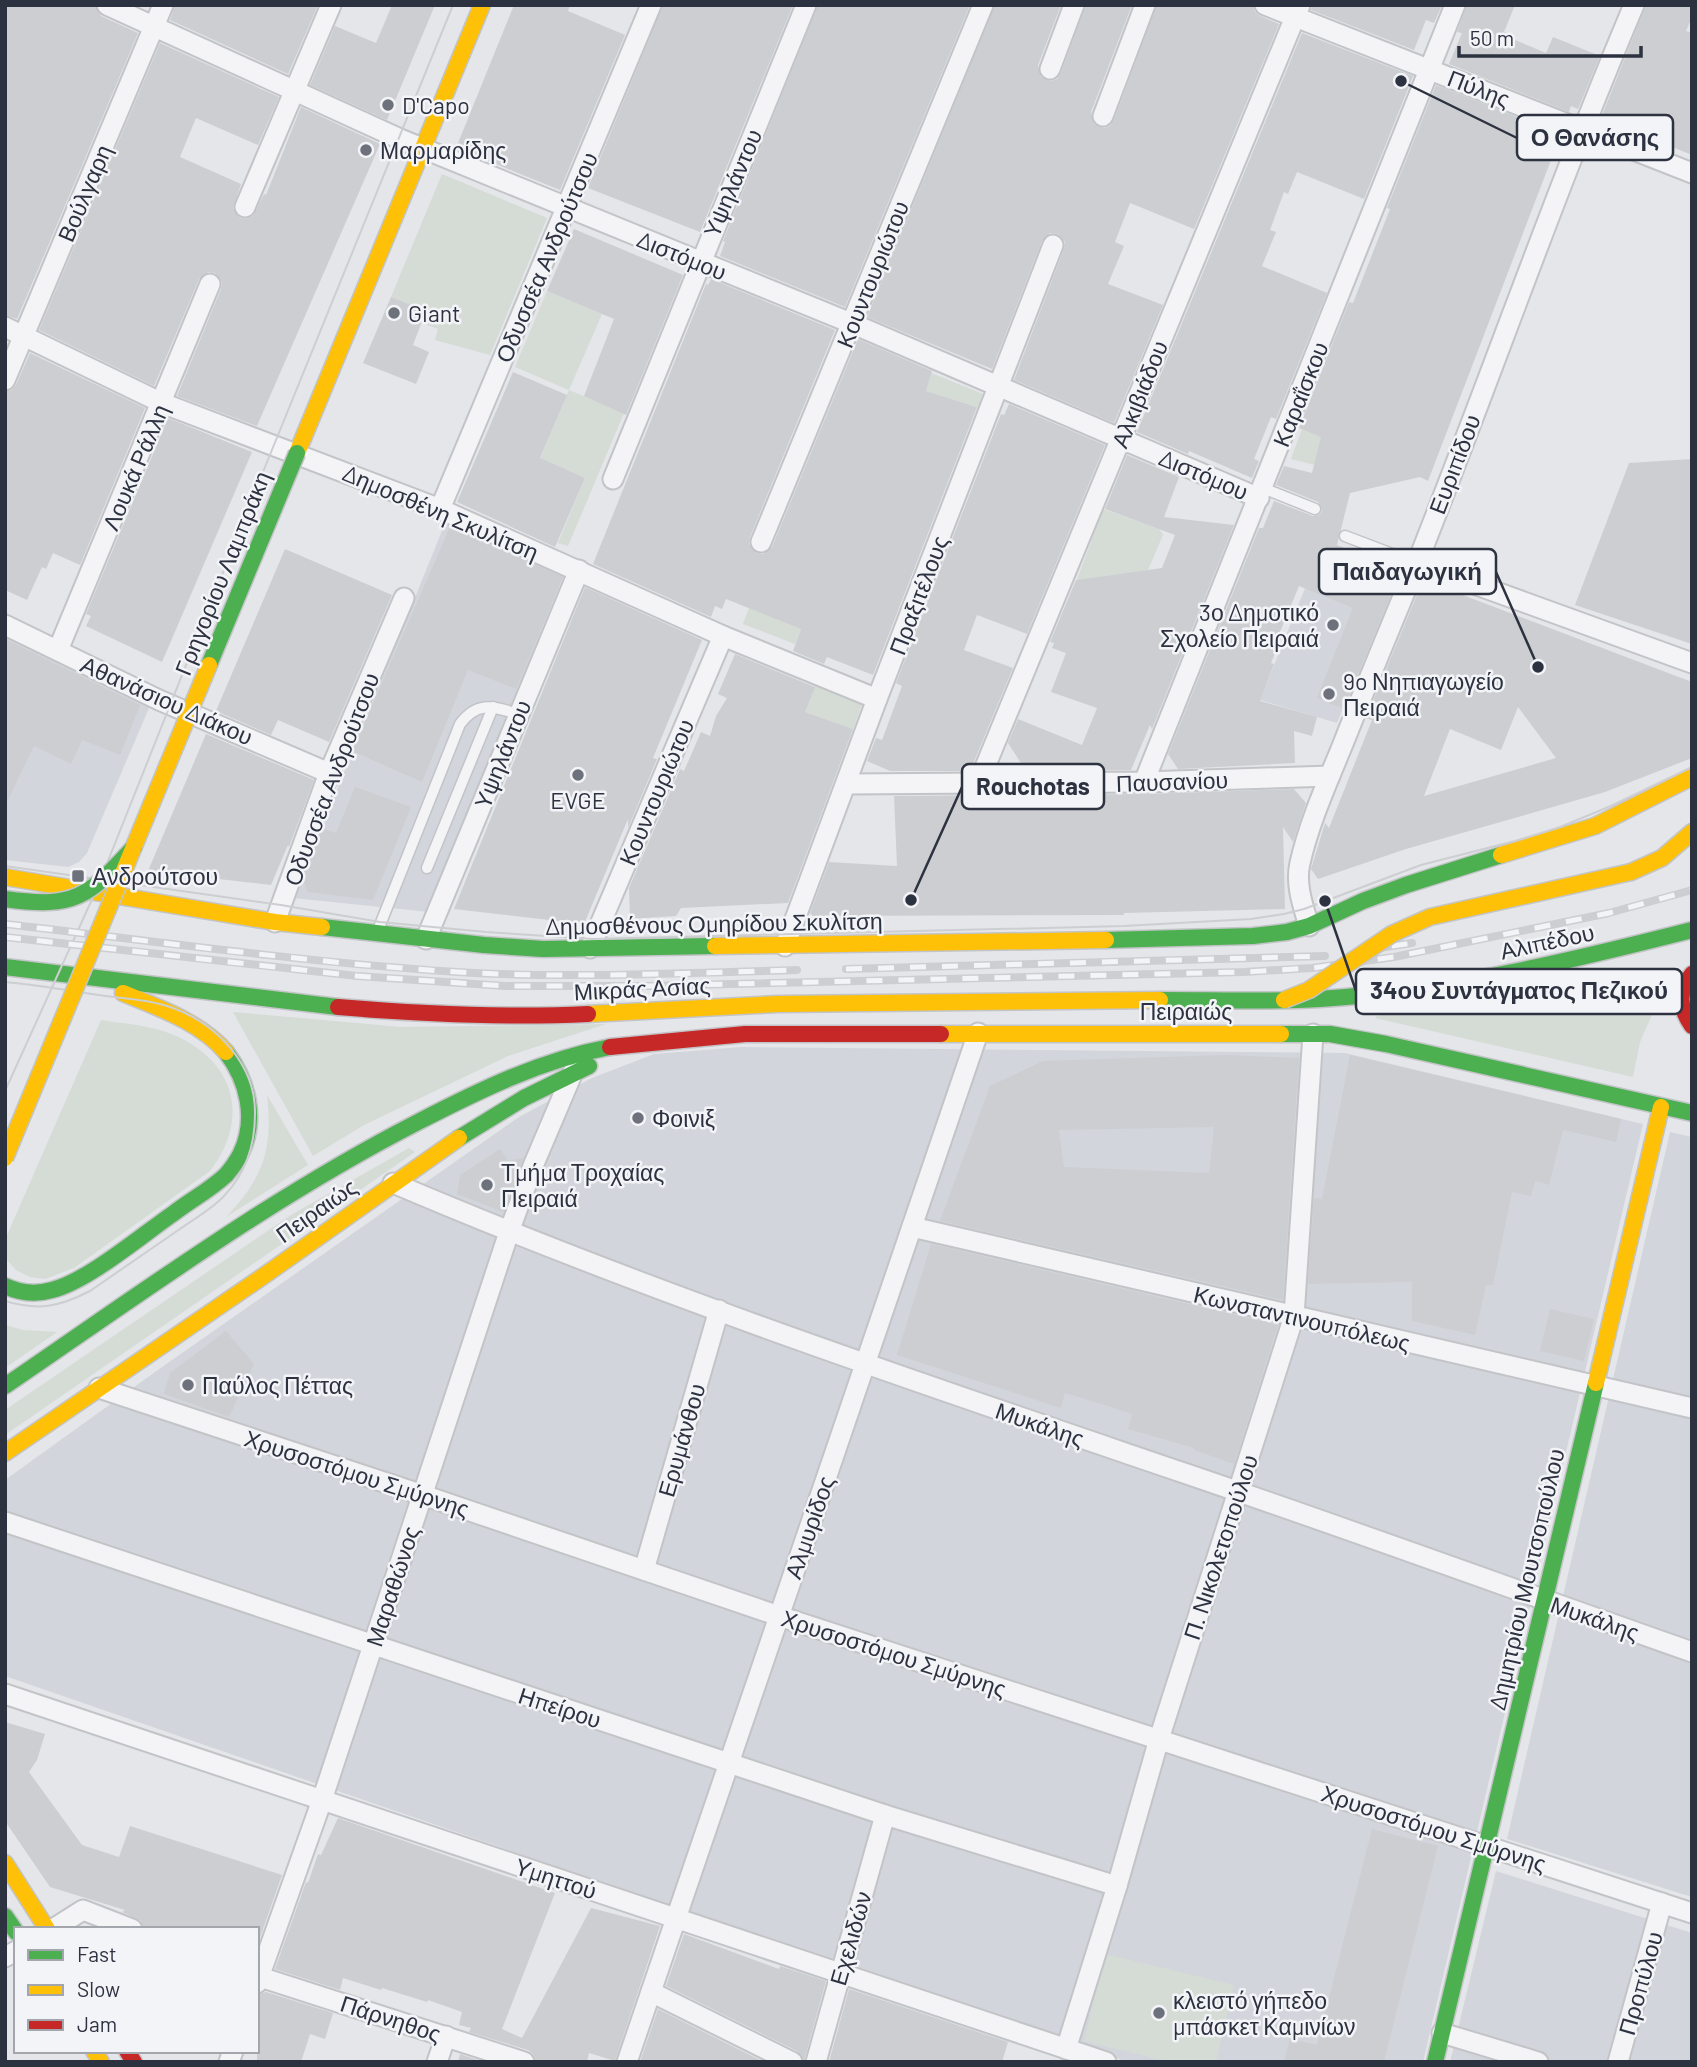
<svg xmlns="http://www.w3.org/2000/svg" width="1697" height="2067" viewBox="0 0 1697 2067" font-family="Barlow,sans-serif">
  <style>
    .built { fill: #d3d5dc }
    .green { fill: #d4dcd5 }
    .building { fill: #cdced1; fill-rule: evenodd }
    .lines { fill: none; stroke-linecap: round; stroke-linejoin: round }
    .lane-casing { stroke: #c3c4c7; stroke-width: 13 }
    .street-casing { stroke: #c3c4c7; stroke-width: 23 }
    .fast-casing { stroke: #c3c4c7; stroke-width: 19 }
    .slow-casing { stroke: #c3c4c7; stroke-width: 19 }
    .jam-casing { stroke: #c3c4c7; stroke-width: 19 }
    .lane { stroke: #f4f4f6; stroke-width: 10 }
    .street { stroke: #f4f4f6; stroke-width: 19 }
    .fast { stroke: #4caf50; stroke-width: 16 }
    .slow { stroke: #ffc107; stroke-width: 16 }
    .jam { stroke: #c62828; stroke-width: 16 }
    .tram { stroke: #cdced1; stroke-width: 2 }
    .rail-casing { stroke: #cdced1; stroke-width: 8 }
    .rail { stroke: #f3f4f7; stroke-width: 5; stroke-dasharray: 16; stroke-linecap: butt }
    .fast-bridge-casing { stroke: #c3c4c7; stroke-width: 19; stroke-linecap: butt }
    .slow-bridge-casing { stroke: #c3c4c7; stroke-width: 19; stroke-linecap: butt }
    .fast-bridge { stroke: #4caf50; stroke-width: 16 }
    .slow-bridge { stroke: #ffc107; stroke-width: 16 }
    .poi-dot { fill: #6d717c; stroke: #f3f4f7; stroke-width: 2.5 }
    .labels { text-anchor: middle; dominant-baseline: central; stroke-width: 5; stroke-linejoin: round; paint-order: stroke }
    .street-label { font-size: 23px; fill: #2d3241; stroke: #f3f4f7 }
    .poi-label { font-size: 23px; fill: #2d3241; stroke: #f3f4f7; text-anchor: start }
    .leader { fill: none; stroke: #2d3241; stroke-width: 2.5 }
    .callout-dot { fill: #2d3241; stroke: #f3f4f7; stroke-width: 2.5 }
    .callout { fill: #f3f4f7; stroke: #2d3241; stroke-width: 2.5 }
    .callout-label { font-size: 24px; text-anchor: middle; font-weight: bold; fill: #2d3241 }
  </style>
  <rect width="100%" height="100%" fill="#e4e6e9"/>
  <g class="built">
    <polygon points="446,521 566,570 429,912 293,898"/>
    <polygon points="1324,541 1398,570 1337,723 1260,700"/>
    <polygon points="5,623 155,694 87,853 79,862 68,867 5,860"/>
    <polygon points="742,1047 1345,1053 1643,1124 1423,2062 1128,2062 1049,2037 5,1676 5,1480 155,1372 519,1117 592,1078 654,1054"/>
    <polygon points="1670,1132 1692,1137 1692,1897 1507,1839"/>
    <polygon points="1496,1871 1692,1933 1692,2062 1450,2062"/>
  </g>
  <g class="green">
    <polygon points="442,174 547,218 490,355 435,340 438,329 422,323 426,311 391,297"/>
    <polygon points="547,291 602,314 569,390 624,413 568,546 558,543 585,478 540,459 569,390 515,367"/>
    <polygon points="931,373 983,394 978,407 926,391"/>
    <polygon points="1302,429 1348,447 1327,468 1291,459"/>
    <polygon points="1103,509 1159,529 1163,535 1148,570 1077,580"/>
    <polygon points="749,608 801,629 795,644 743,624"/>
    <polygon points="818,678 865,696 853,729 805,712"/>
    <polygon points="1593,978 1611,981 1653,1005 1654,1010 1640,1042 1633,1077 1375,1018 1377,1016 1455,1005"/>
    <polygon points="233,1012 401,1027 606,1024 508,1056 364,1125 313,1156"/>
    <path d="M101,1020C125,1024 151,1025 174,1035C236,1062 250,1119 210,1171L74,1268L45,1279L30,1277L16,1270L5,1258V1240Z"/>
    <path d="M267,1095L308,1165L226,1217C264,1177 273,1149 267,1095Z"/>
    <polygon points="409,1148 415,1152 5,1435 5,1410 291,1215"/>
    <polygon points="5,1325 23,1330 57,1332 5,1368"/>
    <polygon points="1105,1954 1234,1985 1216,2062 1169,2062 1084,2041"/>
  </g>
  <g class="building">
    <polygon points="5,5 95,5 101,16 138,33 17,319 5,315"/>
    <polygon points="175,5 318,5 288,74 170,20"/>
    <polygon points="392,5 435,5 387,120 310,85 335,26 376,43"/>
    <polygon points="514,5 570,5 568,11 625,35 560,190 456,148"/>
    <polygon points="663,5 793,5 700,232 588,188"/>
    <polygon points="818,5 970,5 845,307 720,256 725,242 723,241"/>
    <polygon points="995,5 1061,5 1038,65 1041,77 1051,81 1057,79 1061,73 1086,5 1132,5 1091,112 1094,124 1104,128 1110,126 1114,120 1157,5 1253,5 1255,12 1260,16 1279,24 1194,229 1130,203 1115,242 1124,246 1108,284 1163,305 1114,423 1014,380 1064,249 1065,242 1058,234 1050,233 1042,241 992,369 867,317"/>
    <polygon points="1312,5 1442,5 1434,23 1426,20 1414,50 1311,10"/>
    <polygon points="1467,5 1515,5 1504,32 1509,34 1508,37 1546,53 1553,37 1600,56 1578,109 1571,106 1569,112 1449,64 1462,33 1457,32"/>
    <polygon points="1646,5 1692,5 1692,17 1686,31 1692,33 1692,155 1601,118"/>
    <polygon points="1302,33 1413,76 1364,199 1297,172 1288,194 1284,192 1270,230 1276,232 1262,266 1327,293 1276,419 1271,417 1254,459 1259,461 1252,478 1189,451 1188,454 1137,432"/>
    <polygon points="160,43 279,97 258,145 196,118 180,157 241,184 233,208 240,218 247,219 253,216 264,194 266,195 301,107 380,144 257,426 177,396 221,289 222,282 215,273 208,272 199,279 154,386 39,330"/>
    <polygon points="1436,85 1561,134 1428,481 1420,477 1350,493 1337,545 1401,571 1344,709 1317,698 1353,608 1299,586 1280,632 1283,633 1271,663 1274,664 1260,701 1317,717 1312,736 1294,731 1295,763 1178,769 1168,754 1259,528 1263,528 1274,501 1313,516 1319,515 1322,511 1318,502 1276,485 1284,466 1312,473 1321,437 1299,428 1349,302 1353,303 1390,209 1387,208"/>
    <polygon points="574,229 683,275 626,415 584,396 614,319 547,291"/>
    <polygon points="711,279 835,330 750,537 749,544 756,553 763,554 772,547 858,339 932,371 926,391 977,407 873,675 827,657 824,664 793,651 801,629 726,599 722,609 715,606 711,617 593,564 706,284 708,285"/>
    <polygon points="391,297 426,311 413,345 429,352 416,384 363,363"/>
    <polygon points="30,353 145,408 80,565 53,553 46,569 42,567 27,600 5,590 5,392 12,390 16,385"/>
    <polygon points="513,372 567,395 540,458 585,478 555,547 457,502"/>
    <polygon points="1009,404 1105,445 1027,634 977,615 964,650 1013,668 970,771 890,771 867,761 876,738 882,740 902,686 896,683 1001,414 1004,415"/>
    <polygon points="168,418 252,452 162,662 86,626 91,616 86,614"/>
    <polygon points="1127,455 1179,477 1164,517 1234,525 1152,729 1150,725 1131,770 1026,771 1008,743 1018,719 1082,745 1097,708 1051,692 1066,653 1052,648 1054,643 1050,642 1076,580 1162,568 1175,535 1105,509"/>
    <polygon points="1692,459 1692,644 1575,605 1629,463"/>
    <polygon points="450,527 563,577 516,689 468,670 422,782 352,751"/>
    <polygon points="285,549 392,595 329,742 278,720 271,735 216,711"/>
    <path d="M1423,580L1692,682V758L1605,792L1406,849L1318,879L1311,869L1325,823L1329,828L1372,720L1366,718ZM1518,707L1556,758L1424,796L1450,729L1501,750Z"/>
    <polygon points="585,587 702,640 653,758 657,759 628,828 628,819 584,924 454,909"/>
    <polygon points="5,639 140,705 120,755 82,740 71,764 34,746 5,806"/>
    <polygon points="735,654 815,687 805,712 853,729 788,903 681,908 676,916 630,919 629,888 680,769 684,771 701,732 710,736 716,716 727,698 718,694"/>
    <polygon points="206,734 314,780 289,847 288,845 271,885 148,871"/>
    <polygon points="355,787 411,807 373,900 308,892 303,880 322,828 336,833"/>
    <polygon points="1294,789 1306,803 1293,842 1283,827 1285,909 1124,913 1124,915 813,916 810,913 829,862 897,866 894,796 1144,794"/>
    <path d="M1226,1055L1299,1058L1283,1300L940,1221L990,1086L1043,1061ZM1214,1127L1209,1173L1064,1167L1059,1130Z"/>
    <polygon points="1350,1055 1621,1119 1616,1142 1563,1130 1549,1185 1535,1181 1531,1196 1512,1192 1493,1285 1486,1285 1475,1335 1412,1321 1412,1282 1308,1284 1314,1198 1322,1199"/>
    <polygon points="500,1149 508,1161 523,1158 503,1212 457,1194 460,1175"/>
    <polygon points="931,1244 1278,1325 1234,1464 1194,1450 1194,1448 1128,1429 1132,1414 1108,1406 1065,1393 1061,1408 897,1355"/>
    <polygon points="1550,1309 1594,1319 1584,1361 1540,1351"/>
    <polygon points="226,1331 254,1364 229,1417 164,1394 170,1373"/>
    <polygon points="5,1722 45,1734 37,1760 29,1772 82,1845 119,1857 130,1826 282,1875 257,1946 257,1929 144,1929 141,1921 122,1912 125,1910 50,1887 5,1821"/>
    <polygon points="338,1818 555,1893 502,2029 522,2038 591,1908 660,1926 615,2061 589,2053 587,2062 536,2062 533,2054 528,2050 469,2032 471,2028 459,2025 462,2012 428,2000 427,2002 382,1988 381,1990 343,1978 340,1990 275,1969 306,1882 308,1883 318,1854 321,1855"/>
    <polygon points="1372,1829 1438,1846 1384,2062 1284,2062 1290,2039 1317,2045"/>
    <polygon points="684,1934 779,1969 780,1966 826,1981 804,2061 797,2051 666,1986"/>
    <polygon points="849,1989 1008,2042 1002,2062 829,2062"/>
    <polygon points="266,1992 333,2013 325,2039 310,2034 301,2062 257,2062 257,1995"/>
    <polygon points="658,2009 764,2062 640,2062"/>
    <polygon points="460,2054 483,2062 458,2062"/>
  </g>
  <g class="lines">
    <g class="lane-casing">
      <g id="lane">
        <polyline points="1263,488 1315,509"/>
        <polyline points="1345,536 1416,563"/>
        <polyline points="427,868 493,707"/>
        <path d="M378,930L460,724C478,700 494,707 519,714"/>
      </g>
    </g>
    <g class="street-casing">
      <g id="street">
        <polyline points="107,5 400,139 851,323 1259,498"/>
        <polyline points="1265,5 1692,173"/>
        <polyline points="1050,69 1074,5"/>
        <polyline points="1103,116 1145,5"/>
        <polyline points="245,207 331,5"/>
        <polyline points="5,327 162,403 440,509 723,636 877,699"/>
        <polyline points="5,380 163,5"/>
        <polyline points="613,479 806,5"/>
        <polyline points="440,509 651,5"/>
        <polyline points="761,542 983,5"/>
        <polyline points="1416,563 1692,663"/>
        <polyline points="5,625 159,700 329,773"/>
        <polyline points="58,650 210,284"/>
        <polyline points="1144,782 1455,5"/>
        <polyline points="847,784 1144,782 1330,776"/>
        <polyline points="978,784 1300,5"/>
        <polyline points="275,922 329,773 404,598"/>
        <path d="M1309,926C1303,906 1295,884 1300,863C1309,823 1327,783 1343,744C1367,683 1392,623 1417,563C1491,377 1556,189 1634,5"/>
        <polyline points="426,939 579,570"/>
        <polyline points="785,946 877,699 1053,245"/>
        <polyline points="590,948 723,636"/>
        <path d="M393,1183C651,1293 917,1382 1181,1472C1352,1530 1521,1592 1692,1652"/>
        <polyline points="912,1227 1692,1408"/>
        <polyline points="99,1388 423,1495 779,1616 1692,1913"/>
        <polyline points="5,1522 885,1815 1117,1886"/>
        <polyline points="644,1570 719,1310"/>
        <polyline points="5,1694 1106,2062"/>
        <polyline points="53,1929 83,1910 132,1929"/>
        <polyline points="5,1957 16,1951"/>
        <polyline points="257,1976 524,2062"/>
        <polyline points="257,1983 322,1800 509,1232 533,1166 573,1072"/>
        <polyline points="651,1992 792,2062"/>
        <polyline points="1442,2033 1538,2062"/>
        <polyline points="1066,2049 1117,1886 1159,1739 1294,1316 1313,1034"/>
        <polyline points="229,2062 233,2051"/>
        <polyline points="437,2062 446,2036"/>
        <polyline points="627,2062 978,1033"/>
        <polyline points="816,2062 885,1815"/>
        <polyline points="1618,2062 1662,1903"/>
      </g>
    </g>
    <g class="fast-casing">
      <g id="fast">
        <polyline points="322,927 484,945 543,949 715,946"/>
        <polyline points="1106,940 1253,936 1287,932 1309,926 1363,901 1406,885 1501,855"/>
        <polyline points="5,967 338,1007"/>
        <path d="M1160,1000C1213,1000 1267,1002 1320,999C1446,991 1570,961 1692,930"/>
        <polyline points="1281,1034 1330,1034 1386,1044 1692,1113"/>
        <polyline points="459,1138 524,1098 589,1066"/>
        <path d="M5,1286C20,1293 35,1295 52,1290C88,1281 142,1235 174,1213C191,1200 210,1190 226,1175C232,1168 237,1161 241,1153C257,1119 248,1081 226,1052"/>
        <path d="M5,1386C140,1294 272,1197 418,1122C480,1090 541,1060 610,1047"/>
        <polyline points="5,1916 16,1932"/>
        <polyline points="1435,2062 1596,1383"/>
      </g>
    </g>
    <g class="slow-casing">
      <g id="slow">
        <polyline points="297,453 482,5"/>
        <polyline points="1501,855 1595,826 1692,777"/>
        <polyline points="1631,872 1662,858 1692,832"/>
        <polyline points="5,877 275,922 322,927"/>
        <polyline points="715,946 1106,940"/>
        <path d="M123,993C159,1008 200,1022 226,1052"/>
        <polyline points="588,1014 778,1004 1160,1000"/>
        <polyline points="941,1034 1281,1034"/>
        <polyline points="1596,1383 1661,1107"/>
        <polyline points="5,1453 262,1277 459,1138"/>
        <polyline points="5,1863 47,1929"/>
        <polyline points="94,2051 101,2062"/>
      </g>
    </g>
    <g class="jam-casing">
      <g id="jam">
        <path d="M1692,974C1677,992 1679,1007 1692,1026"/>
        <path d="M338,1007C421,1014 505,1018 588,1014"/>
        <polyline points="610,1047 745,1034 941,1034"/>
        <polyline points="127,2051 134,2062"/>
      </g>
    </g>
    <use href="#lane" class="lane"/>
    <use href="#street" class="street"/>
    <use href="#fast" class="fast"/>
    <use href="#slow" class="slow"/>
    <use href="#jam" class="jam"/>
    <g class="tram">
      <polyline points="5,866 281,905 380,922 486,932 593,939 1124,926 1251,919 1284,914 1304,909 1421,865 1515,841 1560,827 1611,806 1692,767"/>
      <path d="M5,982C39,985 72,991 105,996C128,999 151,1000 173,1008C217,1024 256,1065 255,1114C255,1145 245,1174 224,1196C211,1210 192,1220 177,1231C148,1251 119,1271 90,1291C59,1307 38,1311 5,1301"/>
      <polyline points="5,1091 98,886 265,467 453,5"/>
    </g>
    <g class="rail-casing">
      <g id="rail">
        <path d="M5,924C161,942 317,964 474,973C581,978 690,973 797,970"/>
        <polyline points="5,937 357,976 505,986 647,986 1244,972 1312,968 1394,957 1609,913 1692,890"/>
        <polyline points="1360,951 1412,943"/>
        <polyline points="846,969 1325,956"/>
      </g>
    </g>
    <use href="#rail" class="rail"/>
    <g class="fast-bridge-casing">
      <g id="fast-bridge">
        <polyline points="209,665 297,453"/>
        <path d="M5,899C75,909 88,897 134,847"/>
      </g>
    </g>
    <g class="slow-bridge-casing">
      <g id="slow-bridge">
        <polyline points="1284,1000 1309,990 1392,934 1430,917 1631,872"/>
        <polyline points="5,1158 209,665"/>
      </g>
    </g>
    <use href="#fast-bridge" class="fast-bridge"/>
    <use href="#slow-bridge" class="slow-bridge"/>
  </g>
  <g class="poi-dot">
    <circle cx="388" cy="105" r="7"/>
    <circle cx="366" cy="150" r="7"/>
    <circle cx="394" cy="313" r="7"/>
    <circle cx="1333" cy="625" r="7"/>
    <circle cx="1329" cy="694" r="7"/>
    <circle cx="578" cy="775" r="7"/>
    <rect x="71" y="869" width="14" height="14" rx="3.5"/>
    <circle cx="638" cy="1118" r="7"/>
    <circle cx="487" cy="1185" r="7"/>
    <circle cx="188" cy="1385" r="7"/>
    <circle cx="1159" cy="2013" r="7"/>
  </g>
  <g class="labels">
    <g class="street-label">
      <text transform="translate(1479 88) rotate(21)">Πύλης</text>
      <text transform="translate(732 183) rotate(-67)">Υψηλάντου</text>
      <text transform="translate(84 193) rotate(-67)">Βούλγαρη</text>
      <text transform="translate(682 255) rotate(22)">Διστόμου</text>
      <text transform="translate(546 257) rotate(-67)">Οδυσσέα Ανδρούτσου</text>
      <text transform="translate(872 274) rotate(-68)">Κουντουριώτου</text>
      <text transform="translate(1139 394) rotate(-68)">Αλκιβιάδου</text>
      <text transform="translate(1300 394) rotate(-68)">Καραΐσκου</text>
      <text transform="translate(1454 464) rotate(-69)">Ευριπίδου</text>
      <text transform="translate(135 467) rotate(-67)">Λουκά Ράλλη</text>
      <text transform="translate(1204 474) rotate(23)">Διστόμου</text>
      <text transform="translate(441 512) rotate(23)">Δημοσθένη Σκυλίτση</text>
      <text transform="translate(222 573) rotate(-68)">Γρηγορίου Λαμπράκη</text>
      <text transform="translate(918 595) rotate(-69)">Πραξιτέλους</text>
      <text transform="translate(167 700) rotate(24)">Αθανάσιου Διάκου</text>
      <text transform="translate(502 754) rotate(-68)">Υψηλάντου</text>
      <text transform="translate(331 779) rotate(-69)">Οδυσσέα Ανδρούτσου</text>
      <text transform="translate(1172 781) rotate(-2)">Παυσανίου</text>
      <text transform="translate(656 792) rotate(-67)">Κουντουριώτου</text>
      <text transform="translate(714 923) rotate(-1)">Δημοσθένους Ομηρίδου Σκυλίτση</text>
      <text transform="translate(1547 941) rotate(-12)">Αλιπέδου</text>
      <text transform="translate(642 988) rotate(-3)">Μικράς Ασίας</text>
      <text x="1186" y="1011">Πειραιώς</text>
      <text transform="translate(316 1210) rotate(-35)">Πειραιώς</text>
      <text transform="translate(1302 1318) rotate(13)">Κωνσταντινουπόλεως</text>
      <text transform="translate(1040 1424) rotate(19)">Μυκάλης</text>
      <text transform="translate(681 1440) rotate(-74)">Ερυμάνθου</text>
      <text transform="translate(357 1473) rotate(18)">Χρυσοστόμου Σμύρνης</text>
      <text transform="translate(809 1527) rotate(-71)">Αλμυρίδος</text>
      <text transform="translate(1220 1547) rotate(-72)">Π. Νικολετοπούλου</text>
      <text transform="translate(1526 1579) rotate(-77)">Δημητρίου Μουτσοπούλου</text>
      <text transform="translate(392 1586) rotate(-72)">Μαραθώνος</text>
      <text transform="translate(1595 1618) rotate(19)">Μυκάλης</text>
      <text transform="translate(894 1653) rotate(18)">Χρυσοστόμου Σμύρνης</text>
      <text transform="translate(560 1707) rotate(18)">Ηπείρου</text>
      <text transform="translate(1434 1828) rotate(18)">Χρυσοστόμου Σμύρνης</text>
      <text transform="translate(556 1878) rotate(18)">Υμηττού</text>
      <text transform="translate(850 1938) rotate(-74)">Εχελιδών</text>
      <text transform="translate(1640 1983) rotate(-74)">Προπύλου</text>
      <text transform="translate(391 2018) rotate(18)">Πάρνηθος</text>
    </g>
    <g class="poi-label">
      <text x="402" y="105">D'Capo</text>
      <text x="380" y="150">Μαρμαρίδης</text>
      <text x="408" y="313">Giant</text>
      <text x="1319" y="612" text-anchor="end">3ο Δημοτικό<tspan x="1319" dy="26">Σχολείο Πειραιά</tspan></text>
      <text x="1343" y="681">9o Νηπιαγωγείο<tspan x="1343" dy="26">Πειραιά</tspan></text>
      <text x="578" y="800" text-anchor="middle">EVGE</text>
      <text x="92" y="876">Ανδρούτσου</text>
      <text x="652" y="1118">Φοινιξ</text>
      <text x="501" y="1172">Τμήμα Τροχαίας<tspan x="501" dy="26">Πειραιά</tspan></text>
      <text x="202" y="1385">Παύλος Πέττας</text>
      <text x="1173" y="2000">κλειστό γήπεδο<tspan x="1173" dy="26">μπάσκετ Καμινίων</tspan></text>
    </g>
  </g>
  <path class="leader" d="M1401 81L1517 138M1538 667L1496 572M911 900L962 787M1325 901L1356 991"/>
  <g class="callout-dot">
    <circle cx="1401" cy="81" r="7"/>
    <circle cx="1538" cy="667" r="7"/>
    <circle cx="911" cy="900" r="7"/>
    <circle cx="1325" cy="901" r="7"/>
  </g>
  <g class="callout">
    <rect x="1517" y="115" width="156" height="45" rx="7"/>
    <rect x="1319" y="549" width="177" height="45" rx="7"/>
    <rect x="962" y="764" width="142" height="45" rx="7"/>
    <rect x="1356" y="969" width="326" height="45" rx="7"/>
  </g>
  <g class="callout-label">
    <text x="1595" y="146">Ο Θανάσης</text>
    <text x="1407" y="580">Παιδαγωγική</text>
    <text x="1033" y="795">Rouchotas</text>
    <text x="1519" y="999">34ου Συντάγματος Πεζικού</text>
  </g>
  <rect width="1697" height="2067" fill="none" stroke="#2d3241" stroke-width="14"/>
  <rect x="14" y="1927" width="245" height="126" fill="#f3f4f7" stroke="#a4a6ae" stroke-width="2"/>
  <rect x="28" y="1950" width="35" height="10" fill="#4caf50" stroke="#a4a6ae" stroke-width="2"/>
  <text x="77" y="1962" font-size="21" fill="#2d3241">Fast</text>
  <rect x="28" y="1985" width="35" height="10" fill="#ffc107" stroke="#a4a6ae" stroke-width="2"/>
  <text x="77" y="1997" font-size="21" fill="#2d3241">Slow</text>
  <rect x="28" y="2020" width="35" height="10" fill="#c62828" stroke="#a4a6ae" stroke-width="2"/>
  <text x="77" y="2032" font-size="21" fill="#2d3241">Jam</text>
  <path d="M1459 46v10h182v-10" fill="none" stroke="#2d3241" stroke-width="3.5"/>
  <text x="1470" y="46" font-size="21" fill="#2d3241" stroke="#f3f4f7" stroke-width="5" paint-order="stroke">50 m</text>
</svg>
